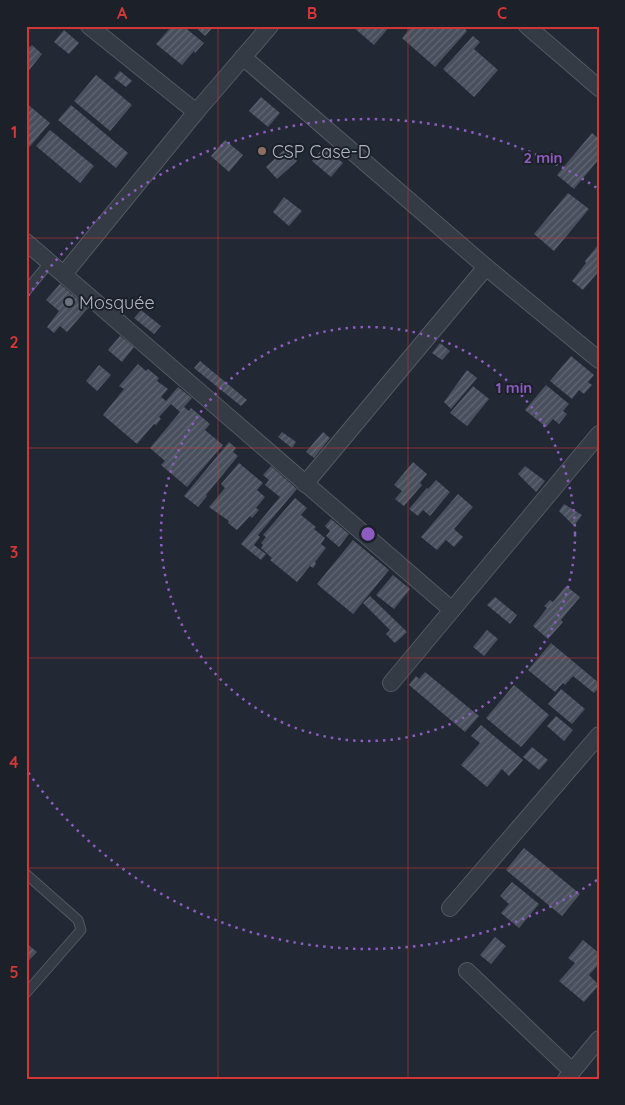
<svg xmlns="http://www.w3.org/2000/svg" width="625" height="1105" viewBox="0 0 625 1105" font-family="Quicksand,sans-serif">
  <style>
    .building { fill: url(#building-hatch) }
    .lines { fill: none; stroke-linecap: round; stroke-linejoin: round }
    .service-casing { stroke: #535862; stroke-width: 11 }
    .minor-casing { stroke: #535862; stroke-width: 18 }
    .service { stroke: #353b45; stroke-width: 9 }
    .minor { stroke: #353b45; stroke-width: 16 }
    .grid { fill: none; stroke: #d23637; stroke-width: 1; stroke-opacity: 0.55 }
    .ring { fill: none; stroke: #8e5cc0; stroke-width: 2.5; stroke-dasharray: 2.5 5 }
    .education-dot { fill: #8d6e63; stroke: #1b2029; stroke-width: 2 }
    .worship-dot { fill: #6b7280; stroke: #1b2029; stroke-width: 2 }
    .labels { text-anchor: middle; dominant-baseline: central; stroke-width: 4; stroke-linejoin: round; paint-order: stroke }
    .poi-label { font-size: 18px; fill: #b0b5c1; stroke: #1b2029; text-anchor: start }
    .centre { fill: #8e5cc0; stroke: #1b2029; stroke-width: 2.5 }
    .ring-label { font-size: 15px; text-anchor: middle; font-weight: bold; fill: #8e5cc0; stroke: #1b2029; stroke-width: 4; stroke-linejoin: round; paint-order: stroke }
    .neatline { fill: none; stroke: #d23637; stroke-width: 2 }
    .grid-label { font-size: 16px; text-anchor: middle; font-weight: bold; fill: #d23637 }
  </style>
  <defs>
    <pattern id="building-hatch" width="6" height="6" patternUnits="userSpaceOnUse" patternTransform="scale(1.25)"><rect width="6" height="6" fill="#49505d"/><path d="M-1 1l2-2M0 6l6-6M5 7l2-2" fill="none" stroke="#616772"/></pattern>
  </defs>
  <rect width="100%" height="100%" fill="#222934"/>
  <g class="building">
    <polygon points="172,26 183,26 204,43 195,53 194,51 182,65 156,44"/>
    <polygon points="194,26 214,26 205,36"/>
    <polygon points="352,26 390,26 374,45"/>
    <polygon points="412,26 462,26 467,31 435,67 402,38"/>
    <polygon points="64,30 79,43 69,54 54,42"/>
    <polygon points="473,36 480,42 474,49 498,70 474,97 443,69"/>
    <polygon points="26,44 30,47 32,45 42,54 26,74"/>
    <polygon points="120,71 132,81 126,87 114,78"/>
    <polygon points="96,75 132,105 110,131 74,101"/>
    <polygon points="261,97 280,113 268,127 249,111"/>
    <polygon points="26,103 50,123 26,151"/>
    <polygon points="71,105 128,153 116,168 58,120"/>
    <polygon points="50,130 94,166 80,183 36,146"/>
    <polygon points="592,133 599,139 599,159 574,189 557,175"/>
    <polygon points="225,140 243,155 229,172 211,156"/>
    <polygon points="324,147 343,163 331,177 312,161"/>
    <polygon points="285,149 297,161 277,179 266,167"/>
    <polygon points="568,193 589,209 554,251 534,234"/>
    <polygon points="284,197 302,211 289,226 273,212"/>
    <polygon points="599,244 599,271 583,290 572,281 586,263 585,261"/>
    <polygon points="60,284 88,308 67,332 60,326 54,333 47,327 59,311 46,300"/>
    <polygon points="141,310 161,326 154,334 134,318"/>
    <polygon points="120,336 134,347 122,362 108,350"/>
    <polygon points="440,343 450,351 442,360 432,353"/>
    <polygon points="571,356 594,375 588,382 592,385 584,394 579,390 572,399 550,381"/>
    <polygon points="200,361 247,400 241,406 194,368"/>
    <polygon points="138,364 146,371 148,369 159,378 157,381 168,389 161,397 166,401 178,387 192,398 184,407 189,411 191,408 210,424 205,430 223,445 187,487 161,465 165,461 150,448 180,412 171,404 159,417 161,419 156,425 154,424 137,444 103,415 124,389 119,386"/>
    <polygon points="99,365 111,375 97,391 86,381"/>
    <polygon points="467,370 477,378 451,409 444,402"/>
    <polygon points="546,385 569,404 563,411 567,414 559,424 553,419 546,427 525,410"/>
    <polygon points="473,386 489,399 467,426 450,413"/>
    <polygon points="282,432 296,442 292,448 278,437"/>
    <polygon points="323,432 330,438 314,458 306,452"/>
    <polygon points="229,442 236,448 233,452 238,456 206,495 207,496 198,507 184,496"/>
    <polygon points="413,462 427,474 420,483 422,485 404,506 395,499 402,491 394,485"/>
    <polygon points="239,463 263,483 257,490 265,497 256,508 259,510 252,518 250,516 237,530 228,523 229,521 209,507 225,488 221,484"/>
    <polygon points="271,466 297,489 258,535 260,537 254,545 266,554 261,560 241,544 280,497 265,485 269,480 263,475"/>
    <polygon points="525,466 545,481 536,492 518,474"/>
    <polygon points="436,480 450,492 430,516 423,510 418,516 409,509 427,488 428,489"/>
    <polygon points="458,494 473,507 454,529 463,537 454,547 446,540 437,550 421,537"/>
    <polygon points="295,498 307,508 301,515 316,527 314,529 325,538 321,544 326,548 315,562 316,564 313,568 310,566 297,582 270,560 272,558 261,548 263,545 261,543 266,537 263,535"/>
    <polygon points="564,504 582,515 574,526 559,511"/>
    <polygon points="331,519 349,534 339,547 326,536 330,531 325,526"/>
    <polygon points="353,540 389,570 353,614 317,584"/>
    <polygon points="393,575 410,589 394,609 376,595"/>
    <polygon points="566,586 580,597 561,620 563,622 548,639 533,626 547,608 544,606 550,600 553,602"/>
    <polygon points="370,596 407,632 395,643 386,634 390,630 363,603"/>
    <polygon points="495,597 517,615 510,624 487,605"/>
    <polygon points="487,630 498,639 484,656 473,647"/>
    <polygon points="551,643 599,683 599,688 594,693 573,676 565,685 563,683 555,692 528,670"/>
    <polygon points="425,672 479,716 465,732 409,685 416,676 419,679"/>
    <polygon points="514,685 549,715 521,747 486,718"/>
    <polygon points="561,689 585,709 572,724 548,704"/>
    <polygon points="556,716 573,730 564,741 547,726"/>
    <polygon points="481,725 523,760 509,776 502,769 487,787 461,765 480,743 471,736"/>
    <polygon points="532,747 548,760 539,770 523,757"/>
    <polygon points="524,848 580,894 562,916 506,870"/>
    <polygon points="512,882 539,904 519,928 501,913 509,904 500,896"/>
    <polygon points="495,937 506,946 491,964 480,955"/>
    <polygon points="583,940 599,953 599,964 589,975 599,985 584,1002 559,981 575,963 568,958"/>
    <polygon points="26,943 37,952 26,963"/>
  </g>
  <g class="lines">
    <g class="service-casing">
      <g id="service">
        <polyline points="26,291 50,262"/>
        <polyline points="26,874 78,920 81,930 26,993"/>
      </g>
    </g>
    <g class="minor-casing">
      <g id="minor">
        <polyline points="89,26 196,112"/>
        <polyline points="527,26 599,88"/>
        <polyline points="243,57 486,267 599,360"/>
        <polyline points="26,242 452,610"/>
        <polyline points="64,274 196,112 270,26"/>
        <polyline points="305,484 486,267"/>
        <polyline points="391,683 599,434"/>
        <polyline points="450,908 599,735"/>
        <polyline points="467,971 572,1071"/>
        <polyline points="566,1079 599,1039"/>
      </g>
    </g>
    <use href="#service" class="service"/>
    <use href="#minor" class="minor"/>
  </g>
  <path class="grid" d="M218,26V1079M408,26V1079M26,238H599M26,448H599M26,658H599M26,868H599"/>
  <g class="ring">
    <circle cx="368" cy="534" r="207"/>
    <path d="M597 880A415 415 0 0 1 28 772M28 296A415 415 0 0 1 597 188"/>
  </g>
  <circle class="education-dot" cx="262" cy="151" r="5"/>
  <circle class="worship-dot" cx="69" cy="302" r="5"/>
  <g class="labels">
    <g class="poi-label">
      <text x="272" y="151">CSP Case-D</text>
      <text x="79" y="302">Mosquée</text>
    </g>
  </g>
  <circle cx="368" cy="534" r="8" class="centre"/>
  <g class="ring-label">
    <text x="543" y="163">2 min</text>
    <text x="514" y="393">1 min</text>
  </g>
  <rect width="625" height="1105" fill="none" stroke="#1b2029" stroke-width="55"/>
  <rect x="28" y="28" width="570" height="1050" class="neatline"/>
  <g class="grid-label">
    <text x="122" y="19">A</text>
    <text x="312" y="19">B</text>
    <text x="502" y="19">C</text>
    <text x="14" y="138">1</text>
    <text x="14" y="348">2</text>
    <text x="14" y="558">3</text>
    <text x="14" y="768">4</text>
    <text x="14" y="978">5</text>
  </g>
</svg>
